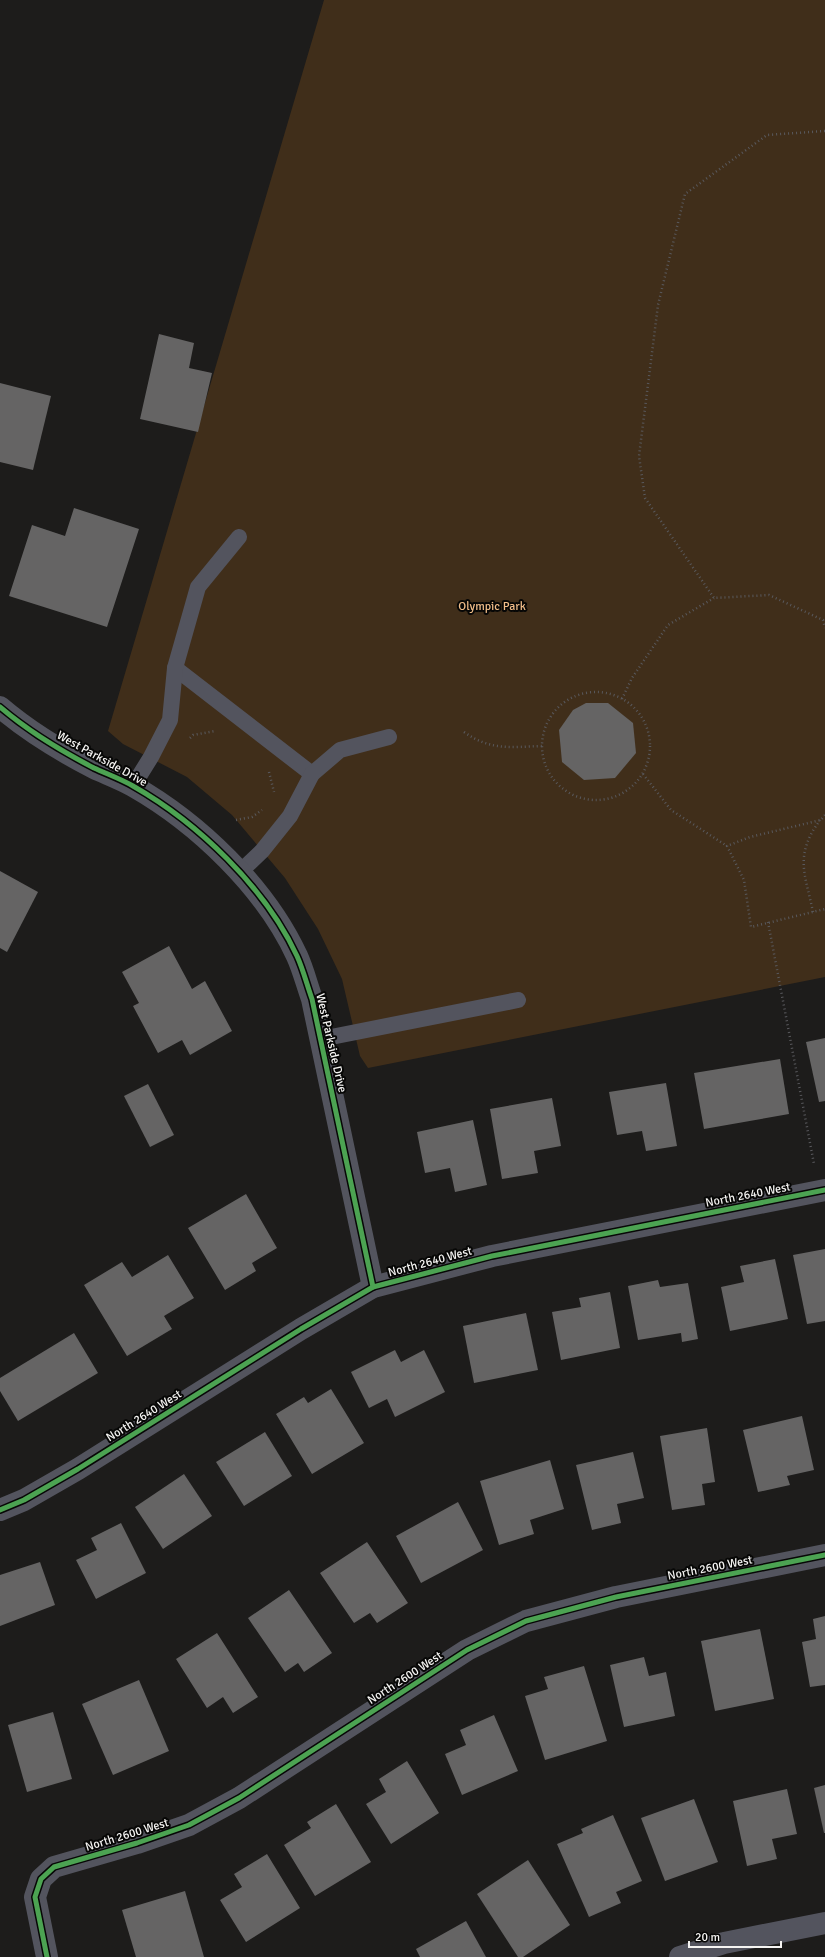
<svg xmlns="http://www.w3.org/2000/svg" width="825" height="1957" viewBox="0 0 825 1957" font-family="Signika,sans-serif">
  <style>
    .green { fill: #402e1a }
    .building { fill: #656464 }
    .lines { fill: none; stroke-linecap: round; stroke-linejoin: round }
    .path { stroke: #59595d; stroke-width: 2.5; stroke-dasharray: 1 3; stroke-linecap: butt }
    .service { stroke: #53545e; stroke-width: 16 }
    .minor { stroke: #53545e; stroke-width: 22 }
    .cycleway-casing { stroke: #070706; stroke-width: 8 }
    .cycleway { stroke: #4ca352; stroke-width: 5 }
    .labels { text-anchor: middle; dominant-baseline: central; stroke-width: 4; stroke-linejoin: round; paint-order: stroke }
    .park-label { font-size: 12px; fill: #f1bd89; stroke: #070706 }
    .street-label { font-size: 12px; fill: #f5f4f2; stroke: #070706 }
  </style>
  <rect width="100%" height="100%" fill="#1d1c1b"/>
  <polygon class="green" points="324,0 825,0 825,977 368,1068 360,1056 342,979 318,929 285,878 232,815 187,777 123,744 108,731"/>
  <g class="building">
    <polygon points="159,334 194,343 189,368 212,373 198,432 140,419"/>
    <polygon points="0,383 51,396 33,470 0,462"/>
    <polygon points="74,508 139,529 107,627 9,596 32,525 65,536"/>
    <polygon points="586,703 608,703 633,723 636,753 615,778 584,780 562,762 559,730 573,710"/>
    <polygon points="0,871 38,892 7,952 0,948"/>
    <polygon points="169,946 192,989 205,981 232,1031 190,1055 182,1040 158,1053 133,1006 139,1003 122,972"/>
    <polygon points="825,1038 825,1101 819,1102 806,1042"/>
    <polygon points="780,1059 789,1114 704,1129 694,1073"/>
    <polygon points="666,1083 677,1146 646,1151 642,1131 617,1135 609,1092"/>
    <polygon points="148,1084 174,1135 150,1147 124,1096"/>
    <polygon points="552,1098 561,1146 534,1151 538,1173 502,1179 490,1109"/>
    <polygon points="473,1120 487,1185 455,1192 450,1168 425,1173 417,1132"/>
    <polygon points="246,1194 277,1248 252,1263 256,1271 225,1290 188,1228"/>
    <polygon points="825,1249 825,1321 807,1324 793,1255"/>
    <polygon points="168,1255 194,1298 164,1316 172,1329 127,1356 84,1285 122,1262 132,1277"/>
    <polygon points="775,1259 788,1319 730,1331 721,1287 744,1282 740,1266"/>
    <polygon points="658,1280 660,1287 688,1283 698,1339 682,1342 681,1333 638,1340 628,1286"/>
    <polygon points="610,1292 620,1348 561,1360 552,1312 581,1307 579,1298"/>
    <polygon points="526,1313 538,1370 474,1383 463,1326"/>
    <polygon points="74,1333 98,1373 18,1421 0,1391 0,1378"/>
    <polygon points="395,1350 401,1362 424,1350 445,1392 395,1417 387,1399 369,1408 351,1372"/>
    <polygon points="331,1389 364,1443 312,1474 276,1414 304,1397 308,1403"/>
    <polygon points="802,1416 814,1470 787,1476 790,1485 758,1492 743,1430"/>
    <polygon points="707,1428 715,1482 702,1484 705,1505 672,1510 660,1436"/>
    <polygon points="265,1432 292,1476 244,1506 216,1462"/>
    <polygon points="633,1452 644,1498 617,1504 621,1523 592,1530 576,1465"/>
    <polygon points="550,1460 564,1509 530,1520 534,1534 499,1545 480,1481"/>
    <polygon points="184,1474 212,1516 163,1549 135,1507"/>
    <polygon points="458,1502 483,1550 421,1583 396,1536"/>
    <polygon points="121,1523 146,1573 96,1599 76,1560 97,1550 91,1538"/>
    <polygon points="367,1542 408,1603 377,1623 370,1613 354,1623 320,1573"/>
    <polygon points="40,1562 55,1605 0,1626 0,1575"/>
    <polygon points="289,1590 332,1653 304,1672 298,1663 285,1672 248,1618"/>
    <polygon points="825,1616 825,1685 810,1687 802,1642 816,1639 813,1619"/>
    <polygon points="760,1629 774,1699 715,1711 701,1641"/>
    <polygon points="217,1633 258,1697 233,1713 223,1697 207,1708 176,1659"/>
    <polygon points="644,1657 649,1676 666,1672 675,1716 624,1727 610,1665"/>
    <polygon points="584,1666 607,1741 545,1760 525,1696 548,1689 544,1677"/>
    <polygon points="139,1680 169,1751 113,1775 82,1704"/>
    <polygon points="53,1712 72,1779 27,1792 8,1725"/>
    <polygon points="494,1715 518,1771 462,1795 445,1754 466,1745 460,1730"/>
    <polygon points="407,1761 439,1813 391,1844 366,1804 386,1792 379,1779"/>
    <polygon points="825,1785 825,1833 824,1833 814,1788"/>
    <polygon points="787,1789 797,1834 772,1839 777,1859 747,1866 733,1801"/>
    <polygon points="694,1799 718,1862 665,1881 641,1818"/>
    <polygon points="336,1804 371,1862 315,1896 284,1845 311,1828 307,1822"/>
    <polygon points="613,1815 642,1881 616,1892 621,1903 589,1917 557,1844 583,1833 581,1829"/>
    <polygon points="267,1854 300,1908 246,1942 220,1900 242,1887 234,1874"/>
    <polygon points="528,1860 570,1925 523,1957 518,1957 477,1894"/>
    <polygon points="185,1891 204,1957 136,1957 122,1910"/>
    <polygon points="466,1921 486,1957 420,1957 416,1949"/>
  </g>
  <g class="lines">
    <g class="path">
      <polyline points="825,131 767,135 685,194 658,305 639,456 645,498 714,598 769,595 823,620 825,628"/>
      <circle cx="596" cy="746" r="54"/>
      <polyline points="622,699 632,678 668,625 714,598"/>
      <path d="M464,732C491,751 511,747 542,746"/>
      <polyline points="190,738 193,735 215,731"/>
      <polyline points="269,772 274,792"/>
      <polyline points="643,774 671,810 727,846"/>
      <polyline points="825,815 821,820 750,837 727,846 744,880 751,927 825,909"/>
      <polyline points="236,820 252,817 262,810"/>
      <path d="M813,912C805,873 794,856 820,820"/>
      <polyline points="768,922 814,1164"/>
    </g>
    <g class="service">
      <polyline points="175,668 312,774"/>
      <polyline points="133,786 151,757 170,720 175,668 198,587 239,537"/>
      <polyline points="240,872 262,851 290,816 312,774 340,750 389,737"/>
      <polyline points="321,1039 518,1000"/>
    </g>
    <g class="minor">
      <path d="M0,707C28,731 61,751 94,768C107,774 121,779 133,786C198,823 265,887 297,956C303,969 307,985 312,999L373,1287"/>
      <polyline points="0,1510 24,1500 78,1469 301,1329 373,1287 492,1256 825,1190"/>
      <polyline points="47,1957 35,1897 41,1879 54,1867 137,1843 189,1825 239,1798 467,1650 526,1621 616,1597 825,1555"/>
      <polyline points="680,1957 724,1943 825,1923"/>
    </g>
    <g class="cycleway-casing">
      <g id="cycleway">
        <path d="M0,707C28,731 61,751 94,768C107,774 121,779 133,786C198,823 265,887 297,956C303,969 307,985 312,999L373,1287"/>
        <polyline points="0,1510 24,1500 78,1469 301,1329 373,1287 492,1256 825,1190"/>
        <polyline points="47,1957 35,1897 41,1879 54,1867 137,1843 189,1825 239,1798 467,1650 526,1621 616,1597 825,1555"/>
      </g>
    </g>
    <use href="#cycleway" class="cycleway"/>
  </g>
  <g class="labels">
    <g class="park-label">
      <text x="492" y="606">Olympic Park</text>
    </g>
    <g class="street-label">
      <text transform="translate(102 759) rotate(29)">West Parkside Drive</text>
      <text transform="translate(331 1043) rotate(77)">West Parkside Drive</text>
      <text transform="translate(748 1195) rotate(-11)">North 2640 West</text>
      <text transform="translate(430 1262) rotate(-15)">North 2640 West</text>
      <text transform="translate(144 1416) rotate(-32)">North 2640 West</text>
      <text transform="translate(710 1568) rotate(-11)">North 2600 West</text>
      <text transform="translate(405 1678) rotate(-33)">North 2600 West</text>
      <text transform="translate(127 1835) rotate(-17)">North 2600 West</text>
    </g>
  </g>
  <path d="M689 1941v6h92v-6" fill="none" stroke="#f5f4f2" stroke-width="2"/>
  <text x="695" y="1941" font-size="12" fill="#f5f4f2" stroke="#070706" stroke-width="3" paint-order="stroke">20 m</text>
</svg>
